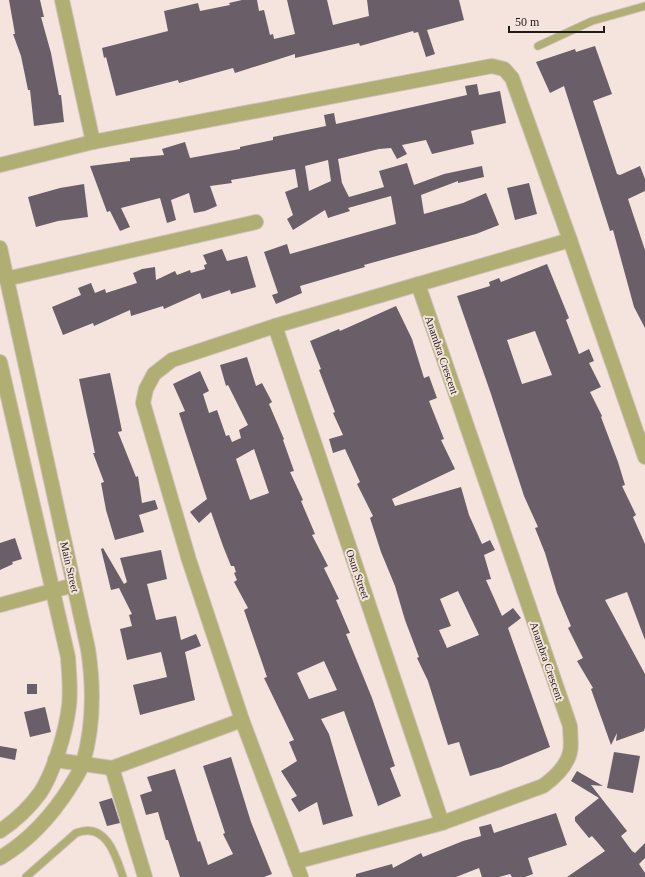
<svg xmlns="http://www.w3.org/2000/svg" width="645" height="877" viewBox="0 0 645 877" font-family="Georgia,serif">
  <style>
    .building { fill: #6a5e68; fill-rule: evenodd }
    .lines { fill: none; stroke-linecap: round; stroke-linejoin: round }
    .service-casing { stroke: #cfc0ba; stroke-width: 9 }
    .minor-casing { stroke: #cfc0ba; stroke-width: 16 }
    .service { stroke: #b0ae73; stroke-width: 7 }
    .minor { stroke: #b0ae73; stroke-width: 14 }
    .labels { text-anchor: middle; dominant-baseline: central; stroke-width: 4; stroke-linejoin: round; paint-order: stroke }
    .street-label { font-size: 11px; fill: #201a18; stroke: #f5e4dd }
  </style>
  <rect width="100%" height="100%" fill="#f5e4dd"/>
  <g class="building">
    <polygon points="9,0 40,0 44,17 41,17 51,53 59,95 61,95 64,122 34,126 30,90 28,90 21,56 13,34 15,34"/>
    <polygon points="242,0 257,0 259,11 264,10 270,35 273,34 274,39 295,34 287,0 327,0 333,25 369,16 367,0 459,0 464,20 427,30 435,54 426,57 418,32 414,33 413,31 360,46 359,43 295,58 295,54 235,73 233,68 179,83 178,80 116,96 106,57 104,58 102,48 168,31 164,11 198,3 200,11 230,5 229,3"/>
    <polygon points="595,46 612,94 593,101 617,174 620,175 640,166 645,179 645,191 628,199 645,250 645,328 634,307 613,230 610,231 564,86 550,93 536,62 575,49 576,52"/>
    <path d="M477,84L479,95L500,91L506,123L471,131L474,144L432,154L426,140L402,145L407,154L397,159L391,148L379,149L338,159L342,183L349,197L384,187L379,171L407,163L414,185L444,174L482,166L484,177L458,183V181L421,195L424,214L463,203L486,193L499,225L476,234L364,265L365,267L300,286L302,293L276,304L272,295L278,293L264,252L287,244L290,254L396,224L391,196L348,208L350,211L328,218L325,210L293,230L287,219L293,215L285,192L298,187L295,169L231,180L232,183L210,186L217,206L205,211L194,213L189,193L171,200L176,220L167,223L160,198L121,208L130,227L120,231L110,211L107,212L90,166L130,161V158L164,155L162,149L185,142L190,158L240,149V147L273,140V137L326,126L324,115L334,113L336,124L467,95L465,86ZM328,160L331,181L309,191L305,166Z"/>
    <polygon points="529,183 537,214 515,220 507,188"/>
    <polygon points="84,184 88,217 58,221 36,227 28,197 60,188"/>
    <polygon points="222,249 227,261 247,256 256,287 231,294 230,290 202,299 200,293 164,309 163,306 131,316 130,310 94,326 93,323 63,335 52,307 81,295 78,288 91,283 95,293 105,289 106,293 137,283 133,273 142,269 155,267 156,280 175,271 177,275 190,270 191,273 205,269 204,265 207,264 203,255"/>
    <path d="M547,264L569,318L566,320L579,354L589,349L594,361L589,363L601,387L590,392L602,416L601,417L618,462L625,485L622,486L636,515L633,517L645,544V640L627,592L605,600L645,674V727L644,731L616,741L617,733L611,745L591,689L593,688L577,661L583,658L568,628L571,626L557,593L545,553L535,528L538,527L524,496L491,394L457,296L490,286L489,282L499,278L501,282ZM535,331L552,375L522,384L507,340Z"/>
    <path d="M396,306L412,339L424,378L429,376L437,398L429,401L444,439L441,440L455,469L392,499L395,506L461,487L469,515L482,544L490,540L495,550L484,555L491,579L486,580L502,616L513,608L521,618L508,628L550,747L501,767L470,776L459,742L448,745L428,681L417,658L419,657L405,620L395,586L381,552L370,518L373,516L357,484L360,482L345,449L333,453L329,439L343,435L333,413L335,412L319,370L321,369L310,341L339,329L340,331ZM458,591L479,635L447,648L439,630L451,626L440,599Z"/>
    <path d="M247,357L256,386L262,383L272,402L269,404L284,439L283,440L294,471L290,472L303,500L301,501L315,534L312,535L328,566L324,568L339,599L336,600L350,633L346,634L372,698L395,766L390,768L401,796L378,806L344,711L321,719L329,734L353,816L323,825L317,802L299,812L291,799L297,796L281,771L297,761L289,742L294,740L264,678L267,677L244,610L248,608L234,582L237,580L234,573L236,572L234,566H231L223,546L211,512L199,523L190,512L207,499L179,413L185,411L173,384L200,371L209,391L203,394L209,413L217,410L226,436L229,435L232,442L241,438L239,430L248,425L228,385L226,386L220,365ZM254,449L269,493L250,500L236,459ZM324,661L337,690L309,699L297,673Z"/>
    <polygon points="110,373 122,431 118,432 136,477 138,476 142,503 155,500 158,509 139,515 144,532 115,540 106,510 101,483 104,482 93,453 95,453 79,379"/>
    <polygon points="15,538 22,559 12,562 13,564 0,570 0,543"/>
    <polygon points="103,548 124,584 127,582 120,558 161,550 167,579 147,584 156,620 176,616 181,640 196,634 201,646 185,652 195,700 140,715 133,685 167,677 161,652 127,660 120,629 132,626 129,615 132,614 119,588 111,590 101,549"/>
    <rect x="27" y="684" width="10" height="10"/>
    <polygon points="45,707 51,732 30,737 24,712"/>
    <polygon points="0,746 17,749 15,760 0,757"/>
    <polygon points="614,752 640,756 633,793 607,788"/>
    <polygon points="231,757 251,822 272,874 264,877 180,877 168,840 166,840 158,812 146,815 140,795 152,791 147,777 175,769 198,842 200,841 208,865 233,854 223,834 225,833 203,766"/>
    <polygon points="577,771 603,786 591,785 627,831 621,836 632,851 635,853 645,843 645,858 639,864 645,873 645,877 567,877 605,851 592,836 589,838 575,821 575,817 599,798 571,781"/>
    <polygon points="112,798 120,823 107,826 99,802"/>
    <polygon points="556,813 567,845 528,858 533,874 525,877 512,877 510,874 499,877 482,877 479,868 456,877 356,877 356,874 392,864 393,868 421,853 423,857 463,841 481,836 479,827 491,824 494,833"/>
  </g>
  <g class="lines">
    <g class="service-casing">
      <g id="service">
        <polyline points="538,46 592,21 645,6"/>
        <path d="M26,877L76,833C106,821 116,856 123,877"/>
      </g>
    </g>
    <g class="minor-casing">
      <g id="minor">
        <polyline points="62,0 93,142"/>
        <polyline points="0,165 93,142 492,66 504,69 512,78 570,240 645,457"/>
        <path d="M0,248L88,649C94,688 94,725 83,763C80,772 74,780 70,787C51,817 30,840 0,858"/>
        <polyline points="6,279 256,222"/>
        <polyline points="275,326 442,823"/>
        <path d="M0,362L68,657C69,674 71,690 69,706C66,731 54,772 40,793C29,808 15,821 0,831"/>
        <polyline points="0,605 74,585"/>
        <polyline points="55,760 112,768 242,720"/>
        <polyline points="112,768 145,877"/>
        <path d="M295,862L442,823L543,786C554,778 567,766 570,752C572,745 570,734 570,726L418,284"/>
        <polyline points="301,877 242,720 189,560 143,403 146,389 154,374 172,360 275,326 570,240"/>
      </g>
    </g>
    <use href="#service" class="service"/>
    <use href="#minor" class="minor"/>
  </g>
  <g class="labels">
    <g class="street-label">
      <text transform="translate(442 355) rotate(71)">Anambra Crescent</text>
      <text transform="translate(70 567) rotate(77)">Main Street</text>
      <text transform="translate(358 574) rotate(71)">Osun Street</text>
      <text transform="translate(547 661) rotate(71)">Anambra Crescent</text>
    </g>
  </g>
  <path d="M509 26v6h95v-6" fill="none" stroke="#201a18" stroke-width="2"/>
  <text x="515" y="26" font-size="12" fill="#201a18" stroke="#f5e4dd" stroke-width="3" paint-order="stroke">50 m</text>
</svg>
